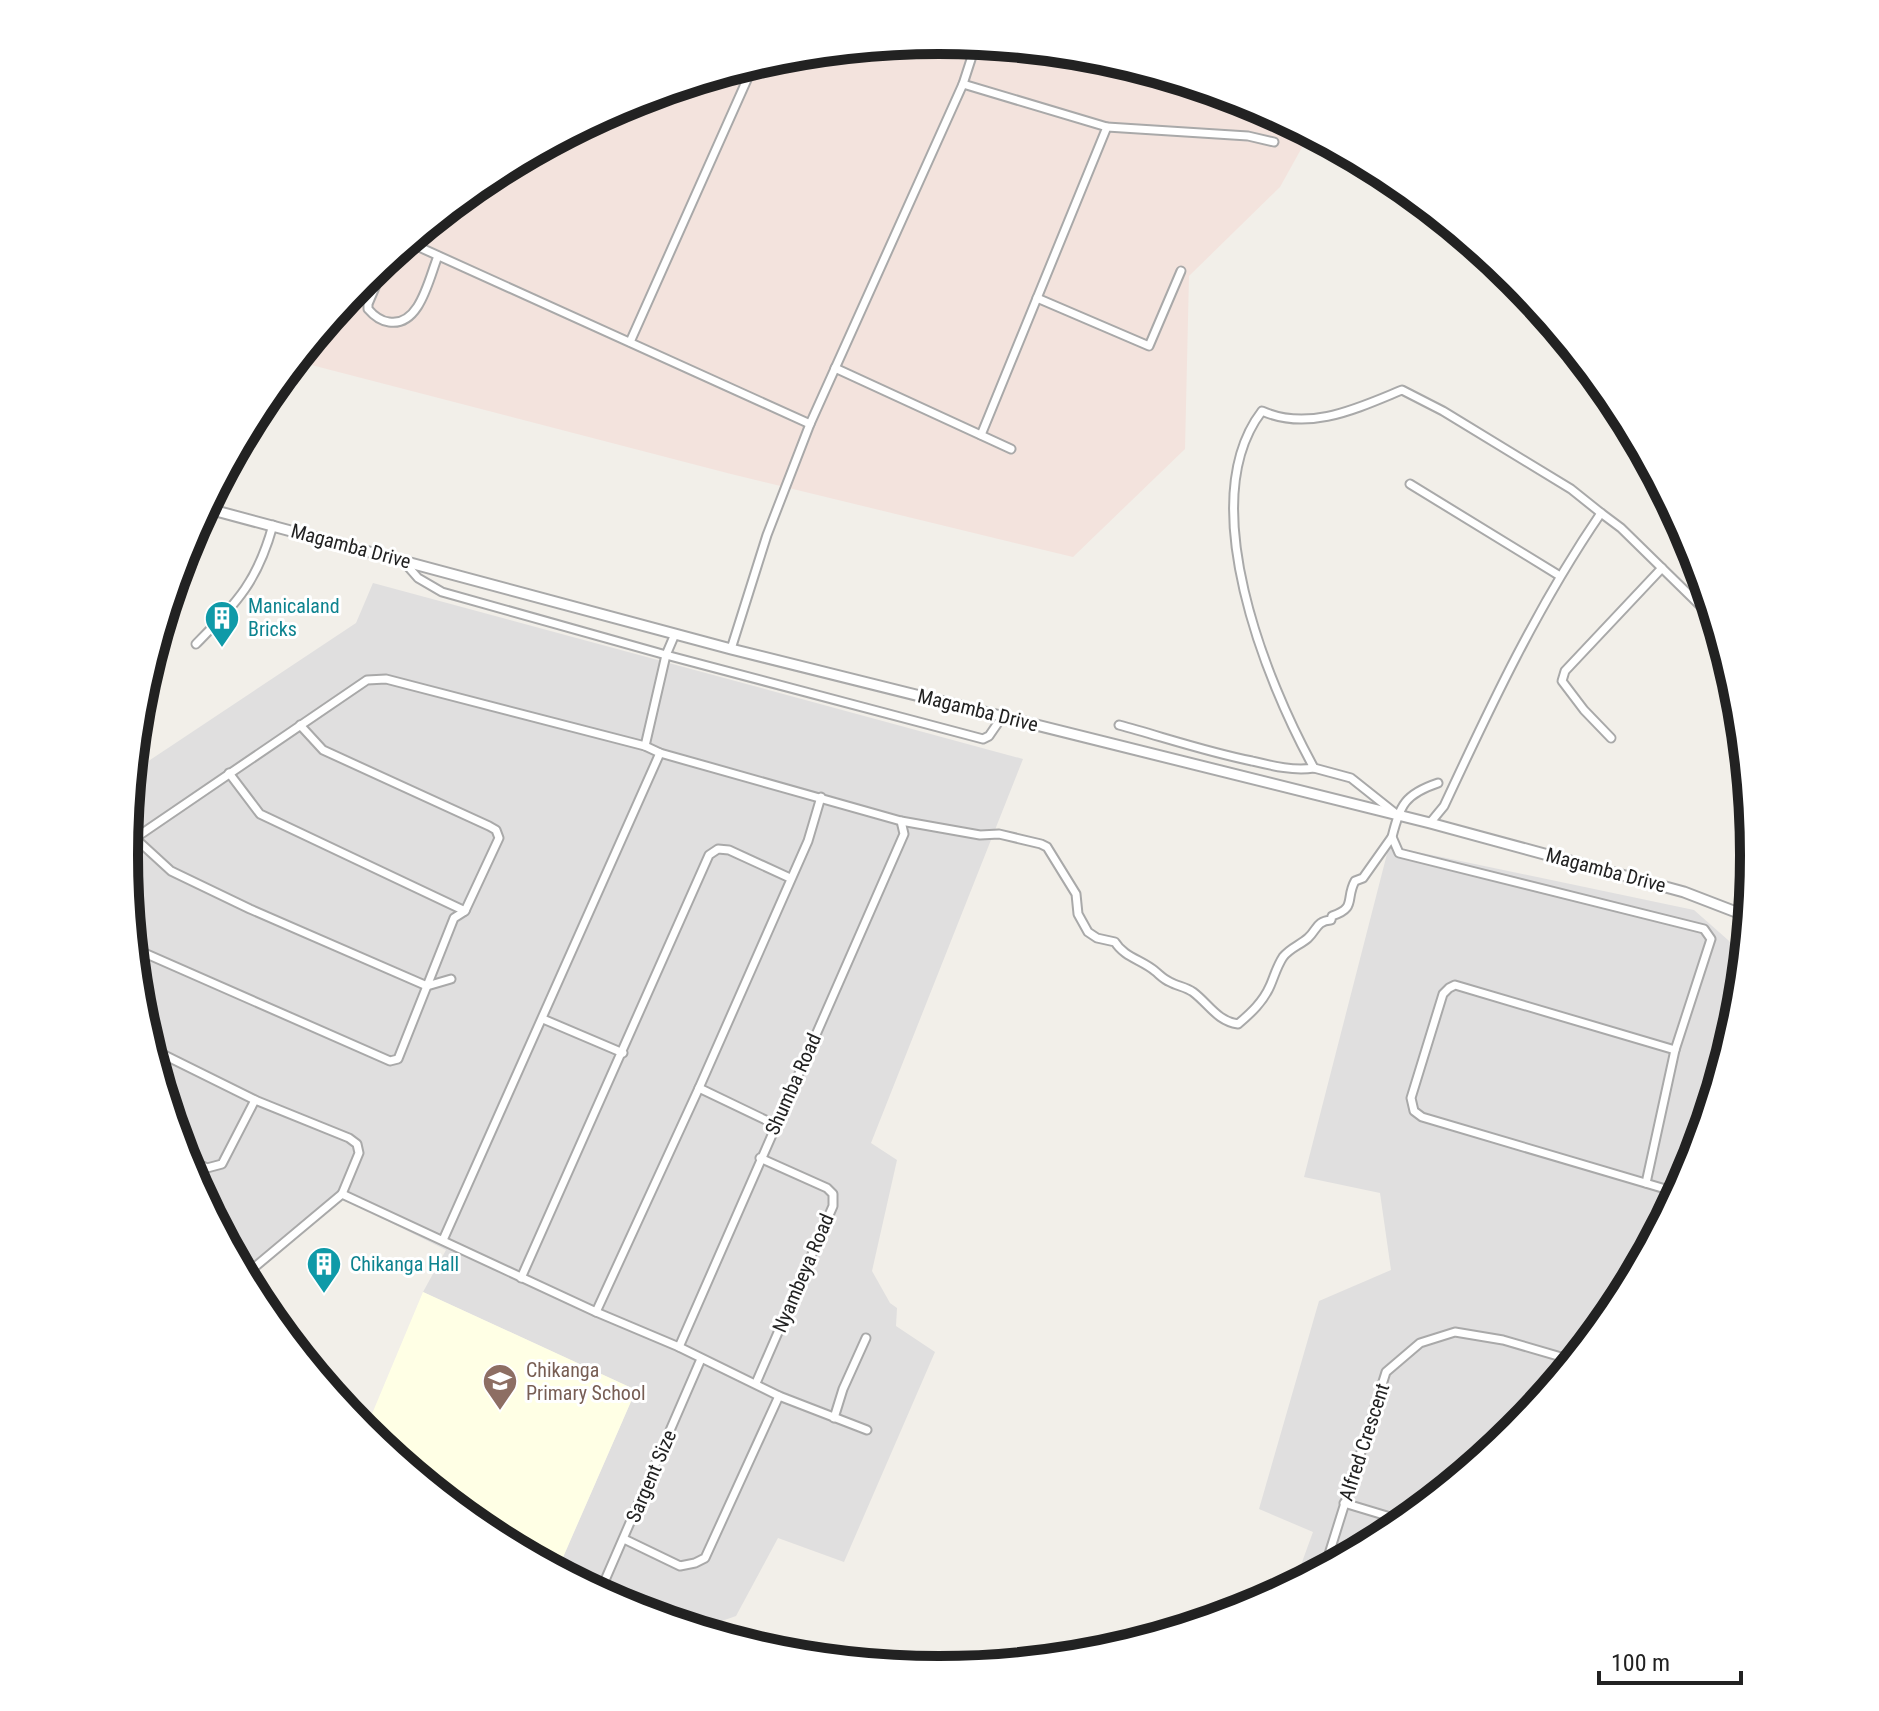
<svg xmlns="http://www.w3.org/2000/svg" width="1879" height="1711" viewBox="0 0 1879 1711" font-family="'Roboto Condensed',sans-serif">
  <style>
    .residential { fill: #e0dfdf }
    .education { fill: #ffffe5 }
    .military { fill: #f3e3dd }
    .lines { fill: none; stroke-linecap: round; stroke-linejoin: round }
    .minor-casing { stroke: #a9a9a9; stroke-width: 11 }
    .tertiary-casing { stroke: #a9a9a9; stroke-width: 13 }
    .minor { stroke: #fff; stroke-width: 7 }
    .tertiary { stroke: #fff; stroke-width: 9 }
    .labels { text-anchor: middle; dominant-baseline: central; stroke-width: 6; stroke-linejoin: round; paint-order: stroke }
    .street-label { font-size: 20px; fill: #222; stroke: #fff }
    .culture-label { font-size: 20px; fill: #0d838f; stroke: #fff; text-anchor: start }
    .education-label { font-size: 20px; fill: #785e54; stroke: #fff; text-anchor: start }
    .rim { fill: none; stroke: #222; stroke-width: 10 }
  </style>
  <rect width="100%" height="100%" fill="#f2efe9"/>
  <g class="residential">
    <polygon points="373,583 1023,759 871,1143 897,1160 872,1271 890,1303 897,1308 896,1326 935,1352 844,1562 778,1538 736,1616 696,1630 627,1609 557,1571 636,1390 423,1292 446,1250 337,1196 242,1272 186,1167 140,1014 124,855 132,772 356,623"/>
    <polygon points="1389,846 1694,910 1728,940 1745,960 1739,1015 1693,1168 1617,1309 1516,1432 1392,1534 1293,1587 1313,1532 1259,1509 1319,1301 1391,1270 1380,1193 1304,1177"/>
  </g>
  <polygon class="education" points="423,1292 636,1390 557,1571 486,1533 364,1433"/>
  <polygon class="military" points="940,40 1099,56 1252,102 1310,133 1280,187 1189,276 1185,449 1073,557 731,474 296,361 363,279 487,177 628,102 781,56"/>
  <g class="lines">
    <g class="minor-casing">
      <g id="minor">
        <polyline points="950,41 972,51"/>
        <polyline points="963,84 1107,127 981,435"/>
        <polyline points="1107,127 1248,136 1274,142"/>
        <polyline points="408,242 810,424"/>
        <path d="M387,259L368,304V309C374,316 380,321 389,322C420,327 429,278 438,256"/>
        <polyline points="1037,298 1149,346 1181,271"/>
        <polyline points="630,342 754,64"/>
        <polyline points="835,368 1011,449"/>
        <polyline points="1410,484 1560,576"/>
        <polyline points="404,562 418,578 442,592 666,655 983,739 989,736 1002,717"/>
        <path d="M196,644C237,602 257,583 273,525"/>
        <polyline points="731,649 767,535 810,424 963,84 976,44"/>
        <path d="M1119,725C1163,737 1207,752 1252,761C1273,766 1293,771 1314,768"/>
        <polyline points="1611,738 1584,710 1562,681 1565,671 1662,568"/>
        <polyline points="645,746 666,655 675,634"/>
        <polyline points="229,773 260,814 465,911"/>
        <path d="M1438,783C1405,794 1400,805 1392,837L1399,853L1704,929L1711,939L1675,1050L1646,1183"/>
        <path d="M1395,813L1351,778L1314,768C1266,681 1193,501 1262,411C1309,432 1358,408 1402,390L1443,411L1571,489L1601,513"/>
        <path d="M1430,823L1444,806C1491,705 1538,605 1601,513L1621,528L1716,621"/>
        <polyline points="135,838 171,871 250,909 427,986 451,979"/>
        <path d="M125,845L367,680L386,679L645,746L660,753L901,821L980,835L999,834L1041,844L1047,847L1076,894L1078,914L1088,932L1097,938L1115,942C1124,957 1142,960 1155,971C1160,975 1163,979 1170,982C1177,986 1186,987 1193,992C1209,1004 1217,1021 1238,1024C1251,1013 1263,1002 1270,986C1274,977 1277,966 1283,957C1290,948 1300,945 1308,938C1317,930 1316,921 1331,920L1332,916C1357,908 1345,899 1355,881L1363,878L1392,837"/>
        <polyline points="133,948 390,1061 398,1059 454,918 465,911 499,838 496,830 489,826 323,750 300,725"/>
        <polyline points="543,1019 623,1053"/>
        <polyline points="150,1048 255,1100"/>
        <polyline points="1675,1050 1455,985 1449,988 1443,994 1411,1098 1414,1111 1422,1117 1679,1193"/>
        <polyline points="699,1088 776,1125"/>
        <polyline points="183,1157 207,1168 222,1164 255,1100 349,1138 357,1144 359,1153 342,1194"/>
        <polyline points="443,1240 660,753"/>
        <polyline points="244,1276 342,1194 596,1312 679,1347 779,1396 867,1430"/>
        <polyline points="521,1278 709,855 718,849 729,850 790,878"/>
        <polyline points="596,1312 699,1088 808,841 821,797"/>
        <polyline points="679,1347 904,834 901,821"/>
        <polyline points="756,1383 833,1206 833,1194 827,1188 760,1158"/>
        <polyline points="834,1418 843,1389 866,1338"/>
        <polyline points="1344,1503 1407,1522"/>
        <polyline points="624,1539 680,1566 695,1563 705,1558 779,1396"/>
        <polyline points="1324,1570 1386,1372 1420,1343 1455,1332 1503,1340 1575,1361"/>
        <polyline points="599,1594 701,1359"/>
      </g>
    </g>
    <g class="tertiary-casing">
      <polyline id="tertiary" points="205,508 731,649 1430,823 1684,892 1749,917"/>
    </g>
    <use href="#minor" class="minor"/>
    <use href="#tertiary" class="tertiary"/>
  </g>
  <defs>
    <g id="building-pin" transform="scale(1.8)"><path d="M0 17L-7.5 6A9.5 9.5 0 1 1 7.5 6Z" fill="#0f9aa8" stroke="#fff"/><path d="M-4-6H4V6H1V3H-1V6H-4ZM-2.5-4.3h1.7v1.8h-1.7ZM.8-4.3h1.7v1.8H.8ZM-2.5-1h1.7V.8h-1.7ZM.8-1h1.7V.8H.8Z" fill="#fff"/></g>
    <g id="school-pin" transform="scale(1.8)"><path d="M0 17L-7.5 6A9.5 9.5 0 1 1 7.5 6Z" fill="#8d6e63" stroke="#fff"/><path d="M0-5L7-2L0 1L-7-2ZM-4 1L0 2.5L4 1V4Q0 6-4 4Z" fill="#fff"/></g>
  </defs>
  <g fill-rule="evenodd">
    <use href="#building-pin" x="222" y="618"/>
    <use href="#building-pin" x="324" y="1264"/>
    <use href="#school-pin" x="500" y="1381"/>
  </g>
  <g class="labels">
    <g class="street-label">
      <text transform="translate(351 546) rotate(15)">Magamba Drive</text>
      <text transform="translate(978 710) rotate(14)">Magamba Drive</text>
      <text transform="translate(1606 870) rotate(15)">Magamba Drive</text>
      <text transform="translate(793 1084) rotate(-66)">Shumba Road</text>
      <text transform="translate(803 1273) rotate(-67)">Nyambeya Road</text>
      <text transform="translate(1364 1442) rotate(-72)">Alfred Crescent</text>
      <text transform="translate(651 1476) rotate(-67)">Sargent Size</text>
    </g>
    <g class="culture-label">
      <text x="248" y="606">Manicaland<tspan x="248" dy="23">Bricks</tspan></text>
      <text x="350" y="1264">Chikanga Hall</text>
    </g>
    <g class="education-label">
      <text x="526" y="1370">Chikanga<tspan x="526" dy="23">Primary School</tspan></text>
    </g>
  </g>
  <path d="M0 0H1879V1711H0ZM138 855a801 801 0 1 1 1602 0a801 801 0 1 1-1602 0Z" fill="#fff" fill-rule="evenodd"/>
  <path class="rim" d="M138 855a801 801 0 1 1 1602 0a801 801 0 1 1-1602 0Z"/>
  <path d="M1599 1671v12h142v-12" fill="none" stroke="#222222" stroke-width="4"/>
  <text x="1611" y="1671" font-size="24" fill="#222222" stroke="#ffffff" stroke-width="6" paint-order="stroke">100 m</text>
</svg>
